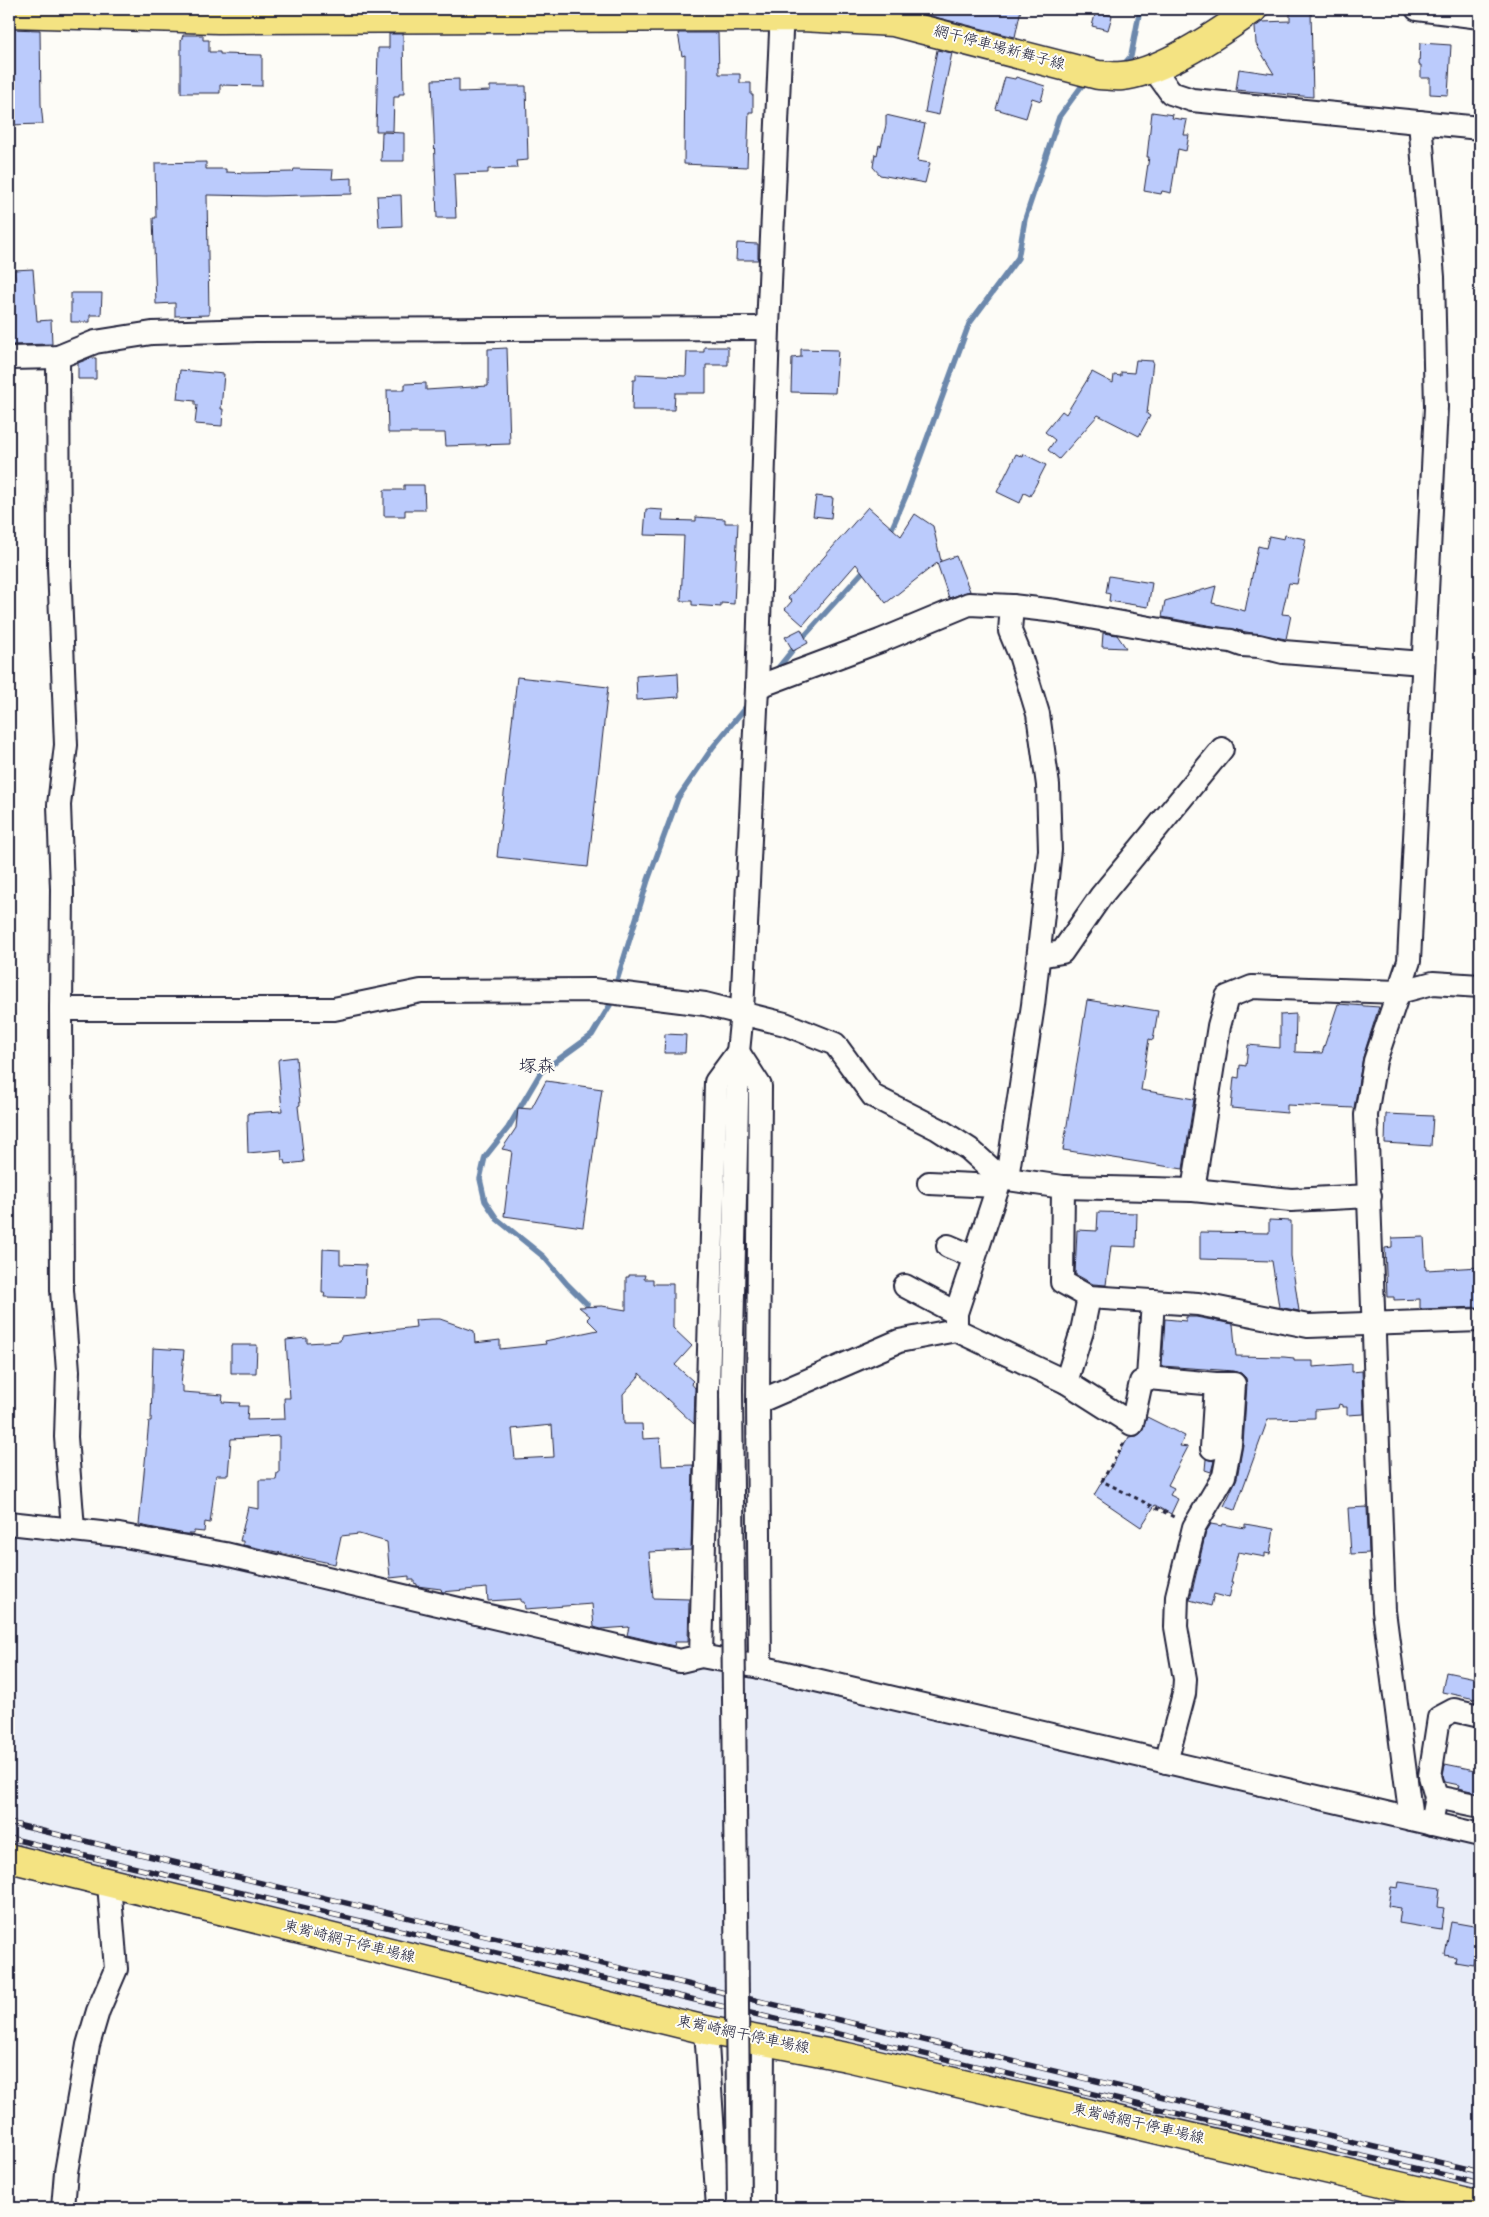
<svg xmlns="http://www.w3.org/2000/svg" width="1489" height="2217" viewBox="0 0 1489 2217" font-family="'Gochi Hand','Klee One',sans-serif">
  <style>
    .built { fill: #e9edf8 }
    .lines { fill: none; stroke-linecap: round; stroke-linejoin: round }
    .stream { stroke: #6c88ac; stroke-width: 5.5 }
    .building { fill: #bbcbfc; stroke: #22223b; fill-rule: evenodd }
    .minor-casing { stroke: #22223b; stroke-width: 26 }
    .major-casing { stroke: #22223b; stroke-width: 31 }
    .path { stroke: #22223b; stroke-width: 3; stroke-dasharray: 4 4; stroke-linecap: butt }
    .minor { stroke: #fdfcf7; stroke-width: 22 }
    .major { stroke: #f4e382; stroke-width: 28 }
    .rail-casing { stroke: #22223b; stroke-width: 5.5 }
    .rail { stroke: #fdfcf7; stroke-width: 4; stroke-dasharray: 11; stroke-linecap: butt }
    .minor-bridge-casing { stroke: #22223b; stroke-width: 26; stroke-linecap: butt }
    .minor-bridge { stroke: #fdfcf7; stroke-width: 22 }
    .labels { text-anchor: middle; dominant-baseline: central; stroke-width: 4; stroke-linejoin: round; paint-order: stroke }
    .street-label { font-size: 15px; fill: #22223b; stroke: #fdfcf7 }
    .quarter-label { font-size: 18px; fill: #22223b; stroke: #fdfcf7 }
  </style>
  <rect width="100%" height="100%" fill="#fdfcf7"/>
  <filter id="ink" filterUnits="userSpaceOnUse"><feTurbulence type="fractalNoise" baseFrequency=".02" numOctaves="2"/><feDisplacementMap in="SourceGraphic" scale="10" xChannelSelector="R" yChannelSelector="G"/><feConvolveMatrix kernelMatrix="1 2 1 2 8 2 1 2 1" color-interpolation-filters="sRGB"/></filter>
  <g filter="url(#ink)">
    <polygon class="built" points="9,1529 67,1534 295,1574 785,1678 1480,1848 1480,2194 983,2080 439,1949 68,1867 9,1851"/>
    <g class="lines">
      <g class="stream">
        <polyline points="1120,64 1125,63 1131,56 1140,9"/>
        <polyline points="889,535 906,496 969,324 1018,258 1025,219 1059,117 1086,80"/>
        <polyline points="774,673 799,642 867,567"/>
        <polyline points="615,987 648,880 678,798 713,747 749,703"/>
        <polyline points="587,1304 567,1284 544,1257 497,1219 485,1201 480,1179 485,1157 508,1128 541,1072 592,1035 610,1005 612,996"/>
      </g>
    </g>
    <g class="building">
      <polygon points="920,9 1021,9 1015,37 919,13"/>
      <polygon points="1096,11 1112,16 1108,30 1092,26"/>
      <polygon points="1290,12 1311,12 1313,97 1236,90 1239,69 1274,74 1256,44 1255,27 1262,22 1290,21"/>
      <polygon points="9,29 40,30 41,104 43,124 9,125"/>
      <polygon points="678,33 718,33 719,74 740,74 740,83 751,83 751,95 753,95 753,112 749,112 747,167 684,164 685,63 685,55 682,56"/>
      <polygon points="389,34 403,34 404,94 399,94 399,97 394,97 393,131 376,131 378,48 389,48"/>
      <polygon points="183,35 203,35 203,40 209,40 209,52 220,52 220,54 262,55 262,86 220,85 220,93 181,93 181,41"/>
      <polygon points="1420,43 1451,45 1448,95 1430,94 1430,78 1421,78 1421,65 1419,65"/>
      <polygon points="937,50 952,53 939,115 925,112"/>
      <polygon points="1005,77 1015,79 1016,77 1045,86 1041,101 1032,98 1026,118 996,109"/>
      <polygon points="459,79 459,92 490,91 490,86 526,86 528,160 516,161 517,168 488,169 488,173 454,174 456,218 437,218 432,80"/>
      <polygon points="1152,112 1173,115 1172,118 1187,120 1184,135 1189,135 1186,151 1178,149 1171,193 1162,191 1161,194 1144,191 1149,157 1147,157"/>
      <polygon points="886,115 925,124 917,161 930,163 925,183 880,175 873,167 875,154 877,155 879,145 881,146 886,125"/>
      <polygon points="382,132 404,133 404,161 381,161"/>
      <polygon points="206,162 206,169 226,169 226,172 247,173 293,172 294,169 333,170 332,179 352,178 352,194 264,196 207,195 209,315 175,316 175,303 156,304 153,218 156,218 155,163"/>
      <polygon points="401,195 402,226 379,227 377,196"/>
      <polygon points="737,243 758,244 758,260 736,260"/>
      <polygon points="33,269 37,321 51,320 52,344 11,345 9,329 9,278 15,278 14,270"/>
      <polygon points="71,293 102,293 101,315 90,315 90,322 71,322"/>
      <polygon points="704,347 728,347 728,365 706,365 706,393 675,393 674,410 632,410 633,380 636,380 636,374 686,376 687,352 704,352"/>
      <polygon points="507,348 510,444 446,446 445,433 388,433 387,390 405,390 405,384 426,383 426,390 488,386 488,349"/>
      <polygon points="801,349 838,350 835,393 791,392 792,358 801,357"/>
      <polygon points="91,358 96,358 96,379 78,379 78,363"/>
      <polygon points="1136,360 1153,361 1147,414 1150,416 1139,436 1098,415 1059,459 1048,450 1055,440 1045,432 1062,411 1066,414 1092,372 1113,383 1114,375 1121,376 1121,372 1134,373"/>
      <polygon points="180,370 224,374 221,409 223,409 222,426 195,424 197,405 195,405 195,401 177,399"/>
      <polygon points="1016,454 1023,457 1024,454 1046,465 1030,496 1024,493 1020,503 997,492"/>
      <polygon points="404,485 424,485 425,510 405,510 405,516 384,516 384,490 404,490"/>
      <polygon points="816,496 833,498 831,518 813,516"/>
      <polygon points="868,507 901,536 915,514 933,526 941,561 939,562 956,556 970,591 949,598 937,563 886,603 856,564 803,625 785,609 792,601 788,598"/>
      <polygon points="646,509 663,510 662,520 696,521 696,517 725,519 725,523 738,523 734,604 721,603 721,607 692,605 692,601 681,601 684,536 644,535"/>
      <polygon points="1285,535 1306,539 1297,584 1289,583 1282,614 1291,615 1286,639 1162,617 1165,601 1216,586 1212,603 1245,611 1258,546 1266,548 1269,536 1284,539"/>
      <polygon points="1109,576 1152,583 1148,607 1109,601 1110,594 1106,593"/>
      <polygon points="801,629 808,643 793,651 785,637"/>
      <polygon points="1103,633 1117,635 1126,648 1102,647"/>
      <polygon points="678,673 679,697 637,700 636,676"/>
      <polygon points="517,677 608,687 588,867 497,857"/>
      <polygon points="1087,1000 1158,1011 1153,1040 1149,1039 1141,1090 1194,1099 1183,1169 1063,1150"/>
      <polygon points="1338,1004 1379,1007 1363,1057 1354,1108 1287,1105 1287,1113 1231,1108 1234,1077 1239,1078 1240,1065 1246,1066 1248,1045 1280,1048 1280,1015 1296,1014 1295,1052 1322,1053"/>
      <polygon points="665,1034 686,1035 685,1053 664,1053"/>
      <polygon points="296,1057 300,1105 298,1106 304,1162 286,1164 285,1160 282,1160 281,1150 248,1153 247,1121 248,1121 248,1113 282,1111 278,1061 279,1059"/>
      <polygon points="546,1081 602,1089 583,1227 504,1216 512,1151 502,1149 516,1128 518,1108 531,1109"/>
      <polygon points="1386,1114 1433,1116 1431,1146 1385,1143"/>
      <polygon points="1098,1212 1137,1213 1136,1247 1111,1246 1106,1285 1093,1284 1075,1274 1077,1230 1097,1231"/>
      <polygon points="1269,1220 1291,1221 1291,1256 1299,1311 1279,1307 1272,1261 1200,1259 1200,1232 1269,1233"/>
      <polygon points="1424,1237 1426,1270 1480,1267 1480,1307 1420,1309 1420,1299 1394,1300 1394,1297 1387,1297 1385,1248 1392,1247 1392,1238"/>
      <polygon points="323,1249 340,1250 340,1264 366,1265 365,1298 324,1297 325,1293 322,1293"/>
      <path d="M629,1275H645L644,1279H653V1284H673V1328L692,1346L675,1365L693,1381L691,1383L695,1388L694,1424L639,1373V1376L623,1394L624,1424H642L643,1439L660,1438L662,1466L693,1465L691,1550L649,1552L653,1598L689,1599L688,1642H675L674,1646L627,1635L629,1627L601,1629L594,1627L592,1604L525,1609L524,1602H521V1599L488,1601L487,1588L442,1592L441,1589L417,1586V1584L414,1583V1580H409V1576L390,1578L387,1542L359,1534L341,1536L335,1564L243,1545V1541H240L248,1507L259,1509V1480H276L277,1473H279V1436L231,1439L228,1475H216L210,1523L205,1522L204,1532L194,1531V1534H185L139,1525L149,1421H151L153,1348L184,1350L181,1386H183V1392L223,1395L222,1402L240,1403L239,1406H248L247,1420L285,1419L284,1398H290L286,1340L307,1338V1343L340,1341L341,1336L416,1327L415,1320L431,1319H440L474,1331L475,1343L500,1340V1349L546,1344L545,1341L598,1330L587,1319L590,1316L579,1307L602,1306L626,1310V1277H629ZM552,1425L554,1457L515,1459L512,1429Z"/>
      <polygon points="1186,1317 1196,1317 1233,1324 1236,1356 1284,1357 1294,1358 1294,1361 1313,1361 1313,1367 1352,1364 1352,1372 1362,1371 1364,1414 1347,1415 1347,1407 1342,1407 1342,1405 1339,1404 1338,1408 1315,1410 1315,1418 1268,1419 1235,1510 1224,1506 1237,1478 1243,1445 1247,1384 1246,1378 1241,1373 1234,1371 1162,1366 1165,1319 1186,1321"/>
      <polygon points="231,1345 257,1345 256,1373 231,1373"/>
      <polygon points="1147,1417 1185,1436 1180,1446 1188,1447 1168,1485 1174,1488 1170,1495 1178,1499 1171,1514 1155,1505 1141,1527 1094,1495 1129,1437 1137,1436 1142,1432"/>
      <polygon points="1206,1459 1214,1461 1211,1472 1205,1470"/>
      <polygon points="1367,1507 1369,1553 1351,1554 1348,1508"/>
      <polygon points="1211,1524 1222,1526 1223,1524 1245,1528 1245,1524 1274,1529 1270,1554 1265,1553 1265,1557 1238,1552 1231,1582 1233,1582 1229,1598 1214,1594 1211,1606 1190,1600 1206,1532"/>
      <polygon points="1446,1672 1480,1679 1480,1700 1442,1692"/>
      <polygon points="1445,1764 1480,1771 1480,1793 1458,1788 1459,1785 1445,1782 1443,1775"/>
      <polygon points="1399,1882 1440,1888 1438,1907 1444,1908 1441,1930 1399,1923 1401,1908 1388,1906 1391,1887 1398,1888"/>
      <polygon points="1451,1922 1479,1927 1473,1965 1455,1962 1456,1957 1445,1955"/>
    </g>
    <g class="lines">
      <g class="minor-casing">
        <g id="minor">
          <polyline points="1417,9 1480,17"/>
          <polyline points="1153,68 1171,93 1192,100 1480,128"/>
          <polyline points="58,357 59,566 66,745 59,805 62,889 61,1009"/>
          <polyline points="9,358 58,357 95,342 152,333 256,330 768,328"/>
          <polyline points="757,687 880,641 969,604 1012,606 1056,611 1205,638 1231,641 1242,645 1259,646 1283,652 1423,663"/>
          <polyline points="1039,956 1062,952 1101,896 1222,749"/>
          <polyline points="1007,1178 1033,1005 1050,850 1048,785 1038,714 1020,655 1010,631 1012,606"/>
          <polyline points="929,1183 997,1186"/>
          <polyline points="1063,1187 1062,1282 1089,1297 1198,1304 1308,1326 1480,1320"/>
          <polyline points="1193,1190 1219,1026 1227,997 1252,987 1399,992 1433,983 1480,986"/>
          <polyline points="948,1246 974,1257"/>
          <polyline points="905,1286 956,1313"/>
          <polyline points="1153,1301 1148,1378 1216,1384 1234,1384 1230,1444 1224,1476 1194,1527 1177,1596 1176,1627 1185,1679 1184,1694 1166,1762"/>
          <polyline points="956,1330 956,1313 1001,1178"/>
          <polyline points="1066,1382 1082,1331 1089,1297"/>
          <polyline points="731,1390 738,1052 742,1012 757,687 768,328 782,9"/>
          <polyline points="758,1402 899,1341 956,1330 1066,1382 1132,1424 1141,1382 1148,1378"/>
          <polyline points="1212,1448 1216,1384"/>
          <polyline points="9,1523 119,1535 225,1554 680,1661 701,1656 760,1667 1480,1835"/>
          <polyline points="73,1529 66,1437 68,1371 62,1290 61,1009 334,1009 421,991 593,990 705,1004 785,1024 835,1044 873,1096 938,1129 969,1149 1001,1178 1063,1187 1193,1190 1291,1200 1370,1196"/>
          <polyline points="701,1656 716,1082 738,1052 760,1086 758,1402 760,1667"/>
          <polyline points="1436,1797 1480,1806"/>
          <polyline points="1411,1819 1384,1611 1366,1115 1375,1061 1409,961 1436,407 1433,277 1420,122"/>
          <polyline points="1431,1824 1436,1797 1430,1776 1439,1718 1454,1710 1480,1716"/>
          <polyline points="706,2030 718,2208"/>
          <polyline points="63,2208 66,2172 88,2045 98,2011 116,1969 109,1884"/>
          <polyline points="762,2208 763,2042"/>
        </g>
      </g>
      <g class="major-casing">
        <g id="major">
          <path d="M9,13L218,19L802,17L893,22L1098,75C1106,75 1114,77 1122,76C1161,73 1221,32 1253,9"/>
          <polyline points="9,1858 706,2030 847,2057 1480,2205"/>
        </g>
      </g>
      <polyline class="path" points="1124,1443 1102,1481 1176,1518"/>
      <use href="#minor" class="minor"/>
      <use href="#major" class="major"/>
      <g class="rail-casing">
        <g id="rail">
          <polyline points="9,1823 1480,2172"/>
          <polyline points="9,1838 1166,2111 1480,2183"/>
        </g>
      </g>
      <use href="#rail" class="rail"/>
      <g class="minor-bridge-casing">
        <polyline id="minor-bridge" points="731,1390 739,2208"/>
      </g>
      <use href="#minor-bridge" class="minor-bridge"/>
    </g>
  </g>
  <g class="labels">
    <g class="street-label">
      <text transform="translate(999 49) rotate(15)">網干停車場新舞子線</text>
      <text transform="translate(349 1943) rotate(14)">東觜崎網干停車場線</text>
      <text transform="translate(743 2036) rotate(12)">東觜崎網干停車場線</text>
      <text transform="translate(1138 2125) rotate(13)">東觜崎網干停車場線</text>
    </g>
    <g class="quarter-label">
      <text x="537" y="1068">塚森</text>
    </g>
  </g>
  <rect width="1489" height="2217" fill="none" stroke="#fdfcf7" stroke-width="30"/>
  <rect x="15" y="15" width="1459" height="2187" fill="none" stroke="#22223b" stroke-width="2" filter="url(#ink)"/>
</svg>
